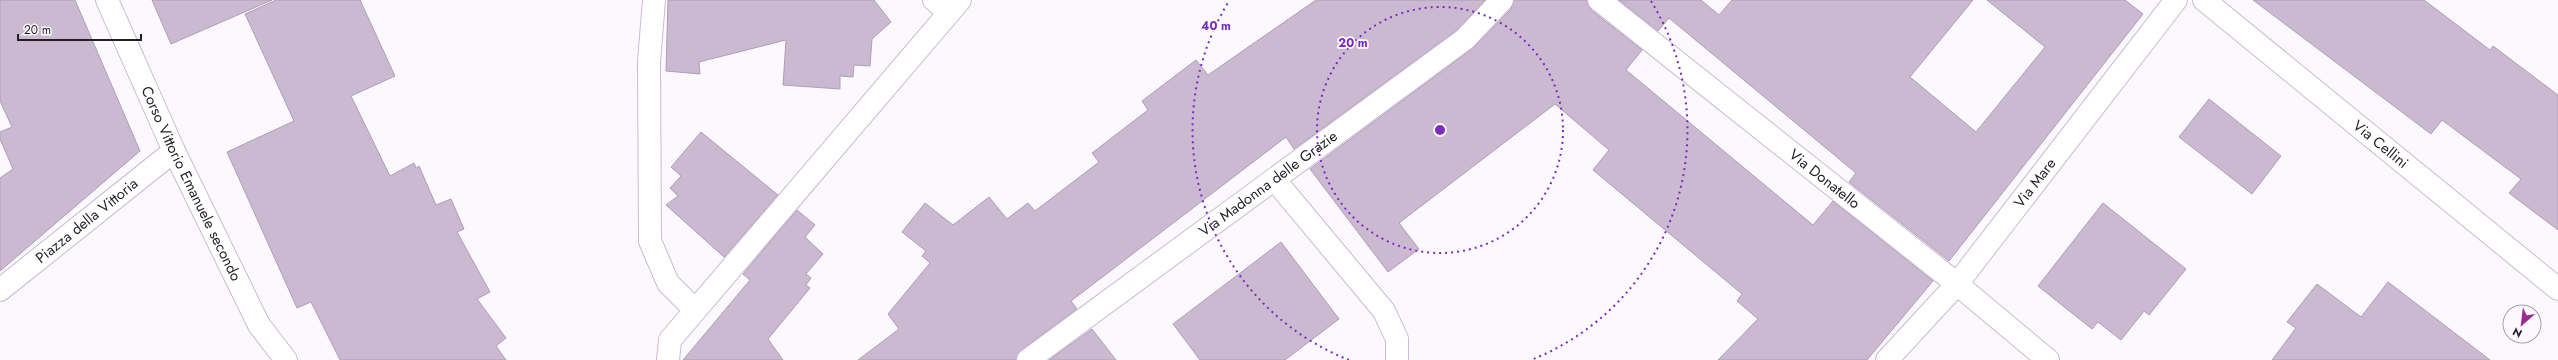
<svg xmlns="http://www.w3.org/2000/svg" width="2558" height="360" viewBox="0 0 2558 360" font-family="Jost,sans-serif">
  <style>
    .building { fill: #cab9d1; stroke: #ae9eb6 }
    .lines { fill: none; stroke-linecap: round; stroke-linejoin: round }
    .minor-casing { stroke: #cabad2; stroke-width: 24 }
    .minor { stroke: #fff; stroke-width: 22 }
    .ring { fill: none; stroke: #7b2cbf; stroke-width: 2; stroke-dasharray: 2 4 }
    .labels { text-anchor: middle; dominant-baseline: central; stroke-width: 3.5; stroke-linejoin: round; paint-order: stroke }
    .street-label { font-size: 15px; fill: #241e27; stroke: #fcf9fe }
    .centre { fill: #7b2cbf; stroke: #fcf9fe; stroke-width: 2 }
    .ring-label { font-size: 12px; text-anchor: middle; font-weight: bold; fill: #7b2cbf; stroke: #fcf9fe; stroke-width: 3.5; stroke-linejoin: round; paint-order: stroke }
  </style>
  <rect width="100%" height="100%" fill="#fcf9fe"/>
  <g class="building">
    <polygon points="0,0 75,0 140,151 0,271 0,178 13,169 0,139 0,132 12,127 0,101"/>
    <polygon points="152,0 272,0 171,44"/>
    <polygon points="276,0 360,0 395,76 351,96 390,176 414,163 416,168 419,166 436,205 451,199 464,229 457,232 490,292 477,299 506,338 496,346 506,360 340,360 311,302 297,308 227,152 294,121 245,14"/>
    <polygon points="668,0 874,0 891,22 872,39 870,66 854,65 853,77 840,76 840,89 783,85 786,40 699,62 700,74 666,71"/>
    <polygon points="1316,0 1485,0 1457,30 1294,149 1286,137 1071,301 1077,309 1021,350 1016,360 858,360 899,329 888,314 930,263 922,256 926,251 902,232 925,203 953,225 989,197 1007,219 1028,203 1035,211 1099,162 1092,153 1148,110 1142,101 1196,60 1208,75"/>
    <polygon points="1514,0 1587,0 1591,10 1642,50 1626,70 1813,225 1833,201 1933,281 1867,360 1718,360 1758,319 1737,301 1742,294 1593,170 1609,150 1555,104 1399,223 1419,249 1388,272 1310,169 1472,49 1511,9"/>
    <polygon points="1619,0 1701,0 1719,15 1732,0 1973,0 1910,77 1976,132 2045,47 1987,0 2125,0 2143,14 1949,261 1849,182 1856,173 1669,18 1658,31"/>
    <polygon points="2253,0 2424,0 2490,50 2493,46 2558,95 2558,230 2509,193 2521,179 2442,120 2431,134"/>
    <polygon points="2209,99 2281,156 2252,194 2179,137"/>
    <polygon points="701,132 778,195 724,257 666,205 678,196 670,188 681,176 671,167"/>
    <polygon points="2103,203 2186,269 2149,315 2144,311 2121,340 2098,322 2092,329 2038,286"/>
    <polygon points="797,210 815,225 805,237 823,254 806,274 811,278 806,285 810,288 768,339 783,360 683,360 750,280 743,274"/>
    <polygon points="1281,242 1339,319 1285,360 1200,360 1173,324"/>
    <polygon points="2388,282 2490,360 2272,360 2296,328 2287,322 2317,284 2361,317"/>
    <polygon points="1092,329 1116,360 1049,360"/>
  </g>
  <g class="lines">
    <g class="minor-casing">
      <g id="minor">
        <path id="s1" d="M107,0L174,151L259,325L286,360"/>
        <polyline points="654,0 649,62 650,241 668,283 695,310"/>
        <polyline points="934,0 949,13"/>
        <path id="s2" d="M1599,0L1957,284L2048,360"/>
        <path id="s3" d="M2204,0L2558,289"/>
        <polyline points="1274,179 1384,311 1397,339 1397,360"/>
        <path id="s4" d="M0,290L174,151"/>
        <polyline points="668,360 670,340 960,0"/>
        <path id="s5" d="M1028,360L1465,39L1502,0"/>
        <path id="s6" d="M1887,360L1957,284L2176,0"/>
      </g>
    </g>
    <use href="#minor" class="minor"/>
  </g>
  <g class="ring">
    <circle cx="1440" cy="130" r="123"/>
    <path d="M1349 360A247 247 0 0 1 1229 1M1651 1A247 247 0 0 1 1531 360"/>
  </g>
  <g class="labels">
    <g class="street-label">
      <text stroke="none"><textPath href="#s3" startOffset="228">Via Cellini</textPath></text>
      <text stroke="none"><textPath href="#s2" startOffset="288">Via Donatello</textPath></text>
      <text stroke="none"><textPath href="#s1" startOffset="202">Corso Vittorio Emanuele secondo</textPath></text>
      <text stroke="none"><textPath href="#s6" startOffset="231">Via Mare</textPath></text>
      <text stroke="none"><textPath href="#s5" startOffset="298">Via Madonna delle Grazie</textPath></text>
      <text stroke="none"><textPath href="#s4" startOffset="111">Piazza della Vittoria</textPath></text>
    </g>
  </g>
  <circle cx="1440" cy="130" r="6" class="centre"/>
  <g class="ring-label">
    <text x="1216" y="30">40 m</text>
    <text x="1353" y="47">20 m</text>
  </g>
  <g transform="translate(2522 324) rotate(208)"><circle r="19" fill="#fcf9fe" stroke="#a6a1a8"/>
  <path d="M0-3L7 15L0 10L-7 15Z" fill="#972d8f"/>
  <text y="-6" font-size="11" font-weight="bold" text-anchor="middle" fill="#241e27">N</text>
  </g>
  <path d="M18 34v6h123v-6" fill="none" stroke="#241e27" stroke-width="2"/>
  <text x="24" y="34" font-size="12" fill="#241e27" stroke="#fcf9fe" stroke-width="3" paint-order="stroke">20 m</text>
</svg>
